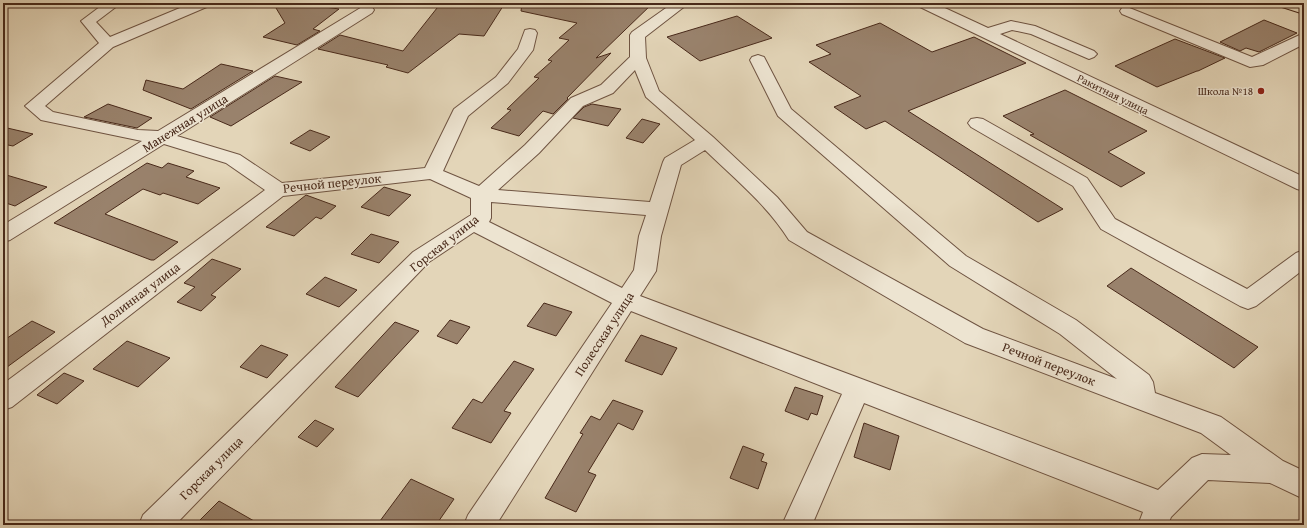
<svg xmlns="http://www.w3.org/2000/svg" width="1307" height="528" viewBox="0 0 1307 528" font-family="'Gentium Book Plus',serif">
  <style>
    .building { fill: #99826c; stroke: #48291a }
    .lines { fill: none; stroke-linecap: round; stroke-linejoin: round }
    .minor-casing { stroke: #6f5442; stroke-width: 2 }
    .major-casing { stroke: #48291a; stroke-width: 2 }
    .minor { fill: #ede4d1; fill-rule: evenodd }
    .major { fill: #e3d5b8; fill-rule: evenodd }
    .poi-dot { fill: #8f2418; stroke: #ede4d1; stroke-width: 1.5 }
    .labels { text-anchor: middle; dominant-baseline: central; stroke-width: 3; stroke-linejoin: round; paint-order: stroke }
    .far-poi-label { font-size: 11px; fill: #48291a; stroke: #ede4d1; text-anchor: end }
    .far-street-label { font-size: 11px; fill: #48291a; stroke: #ede4d1 }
    .street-label { font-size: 13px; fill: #48291a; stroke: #ede4d1 }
  </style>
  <rect width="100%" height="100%" fill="#e3d5b8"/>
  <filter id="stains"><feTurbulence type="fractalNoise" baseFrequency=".005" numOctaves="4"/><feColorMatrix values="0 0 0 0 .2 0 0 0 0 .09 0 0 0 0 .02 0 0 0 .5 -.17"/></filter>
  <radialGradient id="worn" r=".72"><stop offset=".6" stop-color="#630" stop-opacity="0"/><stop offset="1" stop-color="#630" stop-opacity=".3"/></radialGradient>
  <g class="building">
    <polygon points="273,3 298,3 339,9 313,29 320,31 297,45 263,37 285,23"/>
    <polygon points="441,3 505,3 484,36 459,34 408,73 386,67 388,65 318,49 340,35 403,51"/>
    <polygon points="522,3 653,3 596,58 611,53 567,98 568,99 553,114 543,111 519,136 491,128 511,110 507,109 539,78 534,77 552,61 548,60 569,40 559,38 577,23 521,11"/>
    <polygon points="737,16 772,38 700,61 667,37"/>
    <polygon points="1264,20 1297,33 1259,52 1246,48 1240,51 1220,42"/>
    <polygon points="880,23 932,52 974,37 1026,63 908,111 1063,209 1038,222 885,121 866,129 834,107 861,96 809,62 831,54 816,45"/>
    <polygon points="1175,39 1225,58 1198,71 1197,71 1157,87 1115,66"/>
    <polygon points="221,64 253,71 191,109 143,90 146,80 183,89"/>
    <polygon points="275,76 302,82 231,126 210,117"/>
    <polygon points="1065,90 1147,131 1108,152 1145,173 1121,187 1030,135 1034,134 1003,116"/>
    <polygon points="108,104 152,118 137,128 84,117"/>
    <polygon points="592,104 621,109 608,126 573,118 584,107"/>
    <polygon points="642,119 660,124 643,143 626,138"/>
    <polygon points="3,127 33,134 13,146 3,144"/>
    <polygon points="310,130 330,137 310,151 290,143"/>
    <polygon points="147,163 162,168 168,163 194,171 186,177 220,188 198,204 163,193 160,195 143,189 105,214 178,242 154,260 151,260 54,223"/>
    <polygon points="3,174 47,187 15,206 3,202"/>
    <polygon points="384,187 411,195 389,216 361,207"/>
    <polygon points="306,195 336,206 321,219 316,217 294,236 266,227"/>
    <polygon points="371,234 399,242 379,263 351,254"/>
    <polygon points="212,259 241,269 211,295 216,297 201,311 177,302 195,287 184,283"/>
    <polygon points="1131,268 1258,347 1234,368 1107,286"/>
    <polygon points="325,277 357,290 339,307 306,294"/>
    <polygon points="544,303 572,312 556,336 527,326"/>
    <polygon points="450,320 470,327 457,344 437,336"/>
    <polygon points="32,321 55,332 3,370 3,341"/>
    <polygon points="395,322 419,331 358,397 335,387"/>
    <polygon points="641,335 677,348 662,375 625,361"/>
    <polygon points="127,341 170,358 138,387 93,369"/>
    <polygon points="261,345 288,355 267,378 240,367"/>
    <polygon points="514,361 534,369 504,411 511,413 491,443 452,428 473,399 482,403"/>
    <polygon points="64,373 84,381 57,404 37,395"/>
    <polygon points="795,387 823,396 817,415 811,413 808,420 785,411"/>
    <polygon points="613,400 643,411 633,430 618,423 588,472 596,475 576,512 545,498 583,434 580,433 591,416 600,420"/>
    <polygon points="315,420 334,429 317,447 298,437"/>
    <polygon points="864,423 899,436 890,470 854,457"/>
    <polygon points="743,446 764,454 761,461 767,463 758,489 730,478"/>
    <polygon points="411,479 454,499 436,525 377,525"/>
    <polygon points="219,501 261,525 195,525"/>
  </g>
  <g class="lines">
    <g class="minor-casing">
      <g id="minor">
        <path d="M105,3H121L96,22L110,37L192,3H211L209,6L113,47L45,106L53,112L138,130L158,131L362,7L367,6L372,7L374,10L372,13L177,136L240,155L282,183L425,168L454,109L496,77L518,49L525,30L530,29L535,30L537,33L533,50L508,83L468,116L443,171L479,186L525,145L571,98L601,85L630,57V35L632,32L673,3H689L645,37L646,58L659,91L713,137L777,197L807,232L983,329L1117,379L1060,334L950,266L778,116L750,60L752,57L758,55L764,57L791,109L966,256L1076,320L1149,375L1153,382L1155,393L1221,417L1283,461L1304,471V499L1270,483L1208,480L1171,517L1168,525H1138L1143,512L864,403L812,525H782L842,394L631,311L496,525H464L468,515L612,303L474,232L429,262L175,525H139L143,515L413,252L471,215V198L430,179L283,196L12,407L3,410V384L265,190L226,163L164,144L10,240L3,242V225L142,141L41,120L25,106L99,43L81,21ZM635,70L646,97L695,140L665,158L663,162L650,202L498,190L539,153L583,106L613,93ZM705,150C734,178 768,206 789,240L965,343L1201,433L1231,455L1202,454L1192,458L1158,490L640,296L656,271L661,236L681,165ZM491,202L646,215L639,236L634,270L622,288L489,222L491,218Z"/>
        <polygon points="830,3 846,3 844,6 837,7 832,6"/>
        <polygon points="916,3 934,3 988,28 1011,21 1035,26 1094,51 1097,54 1094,57 1089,59 1031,34 1012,30 1000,34 1304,177 1304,191 1297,189 918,6"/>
        <polygon points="1127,7 1252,57 1304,33 1304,44 1263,65 1250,67 1122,14 1120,11 1122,8"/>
        <polygon points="977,118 983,119 1087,178 1115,219 1247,289 1296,253 1304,250 1304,269 1256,306 1248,309 1240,306 1101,229 1073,186 971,127 968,123 971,119"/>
      </g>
    </g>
    <g class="major-casing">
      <polygon id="major" points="1277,3 1297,3 1304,5 1304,14 1279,6"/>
    </g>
    <use href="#minor" class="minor"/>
    <use href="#major" class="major"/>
  </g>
  <circle class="poi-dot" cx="1261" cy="91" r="4"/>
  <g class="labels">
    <g class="far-poi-label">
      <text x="1253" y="91">Школа №18</text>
    </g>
    <g class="far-street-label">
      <text transform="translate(1113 94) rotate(26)">Ракитная улица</text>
    </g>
    <g class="street-label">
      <text transform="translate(185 123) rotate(-32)">Манежная улица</text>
      <text transform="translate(332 183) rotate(-6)">Речной переулок</text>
      <text transform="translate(444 243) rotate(-38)">Горская улица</text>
      <text transform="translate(140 294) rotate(-37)">Долинная улица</text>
      <text transform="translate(604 334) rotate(-57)">Полесская улица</text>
      <text transform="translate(1049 364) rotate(21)">Речной переулок</text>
      <text transform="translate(211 468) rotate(-45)">Горская улица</text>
    </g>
  </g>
  <rect width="1307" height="528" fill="none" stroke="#e3d5b8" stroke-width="16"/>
  <rect x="4" y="4" width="1299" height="520" fill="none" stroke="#48291a" stroke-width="2"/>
  <rect x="8" y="8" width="1291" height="512" fill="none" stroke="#48291a"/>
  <rect width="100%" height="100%" filter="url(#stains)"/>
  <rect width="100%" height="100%" fill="url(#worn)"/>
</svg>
